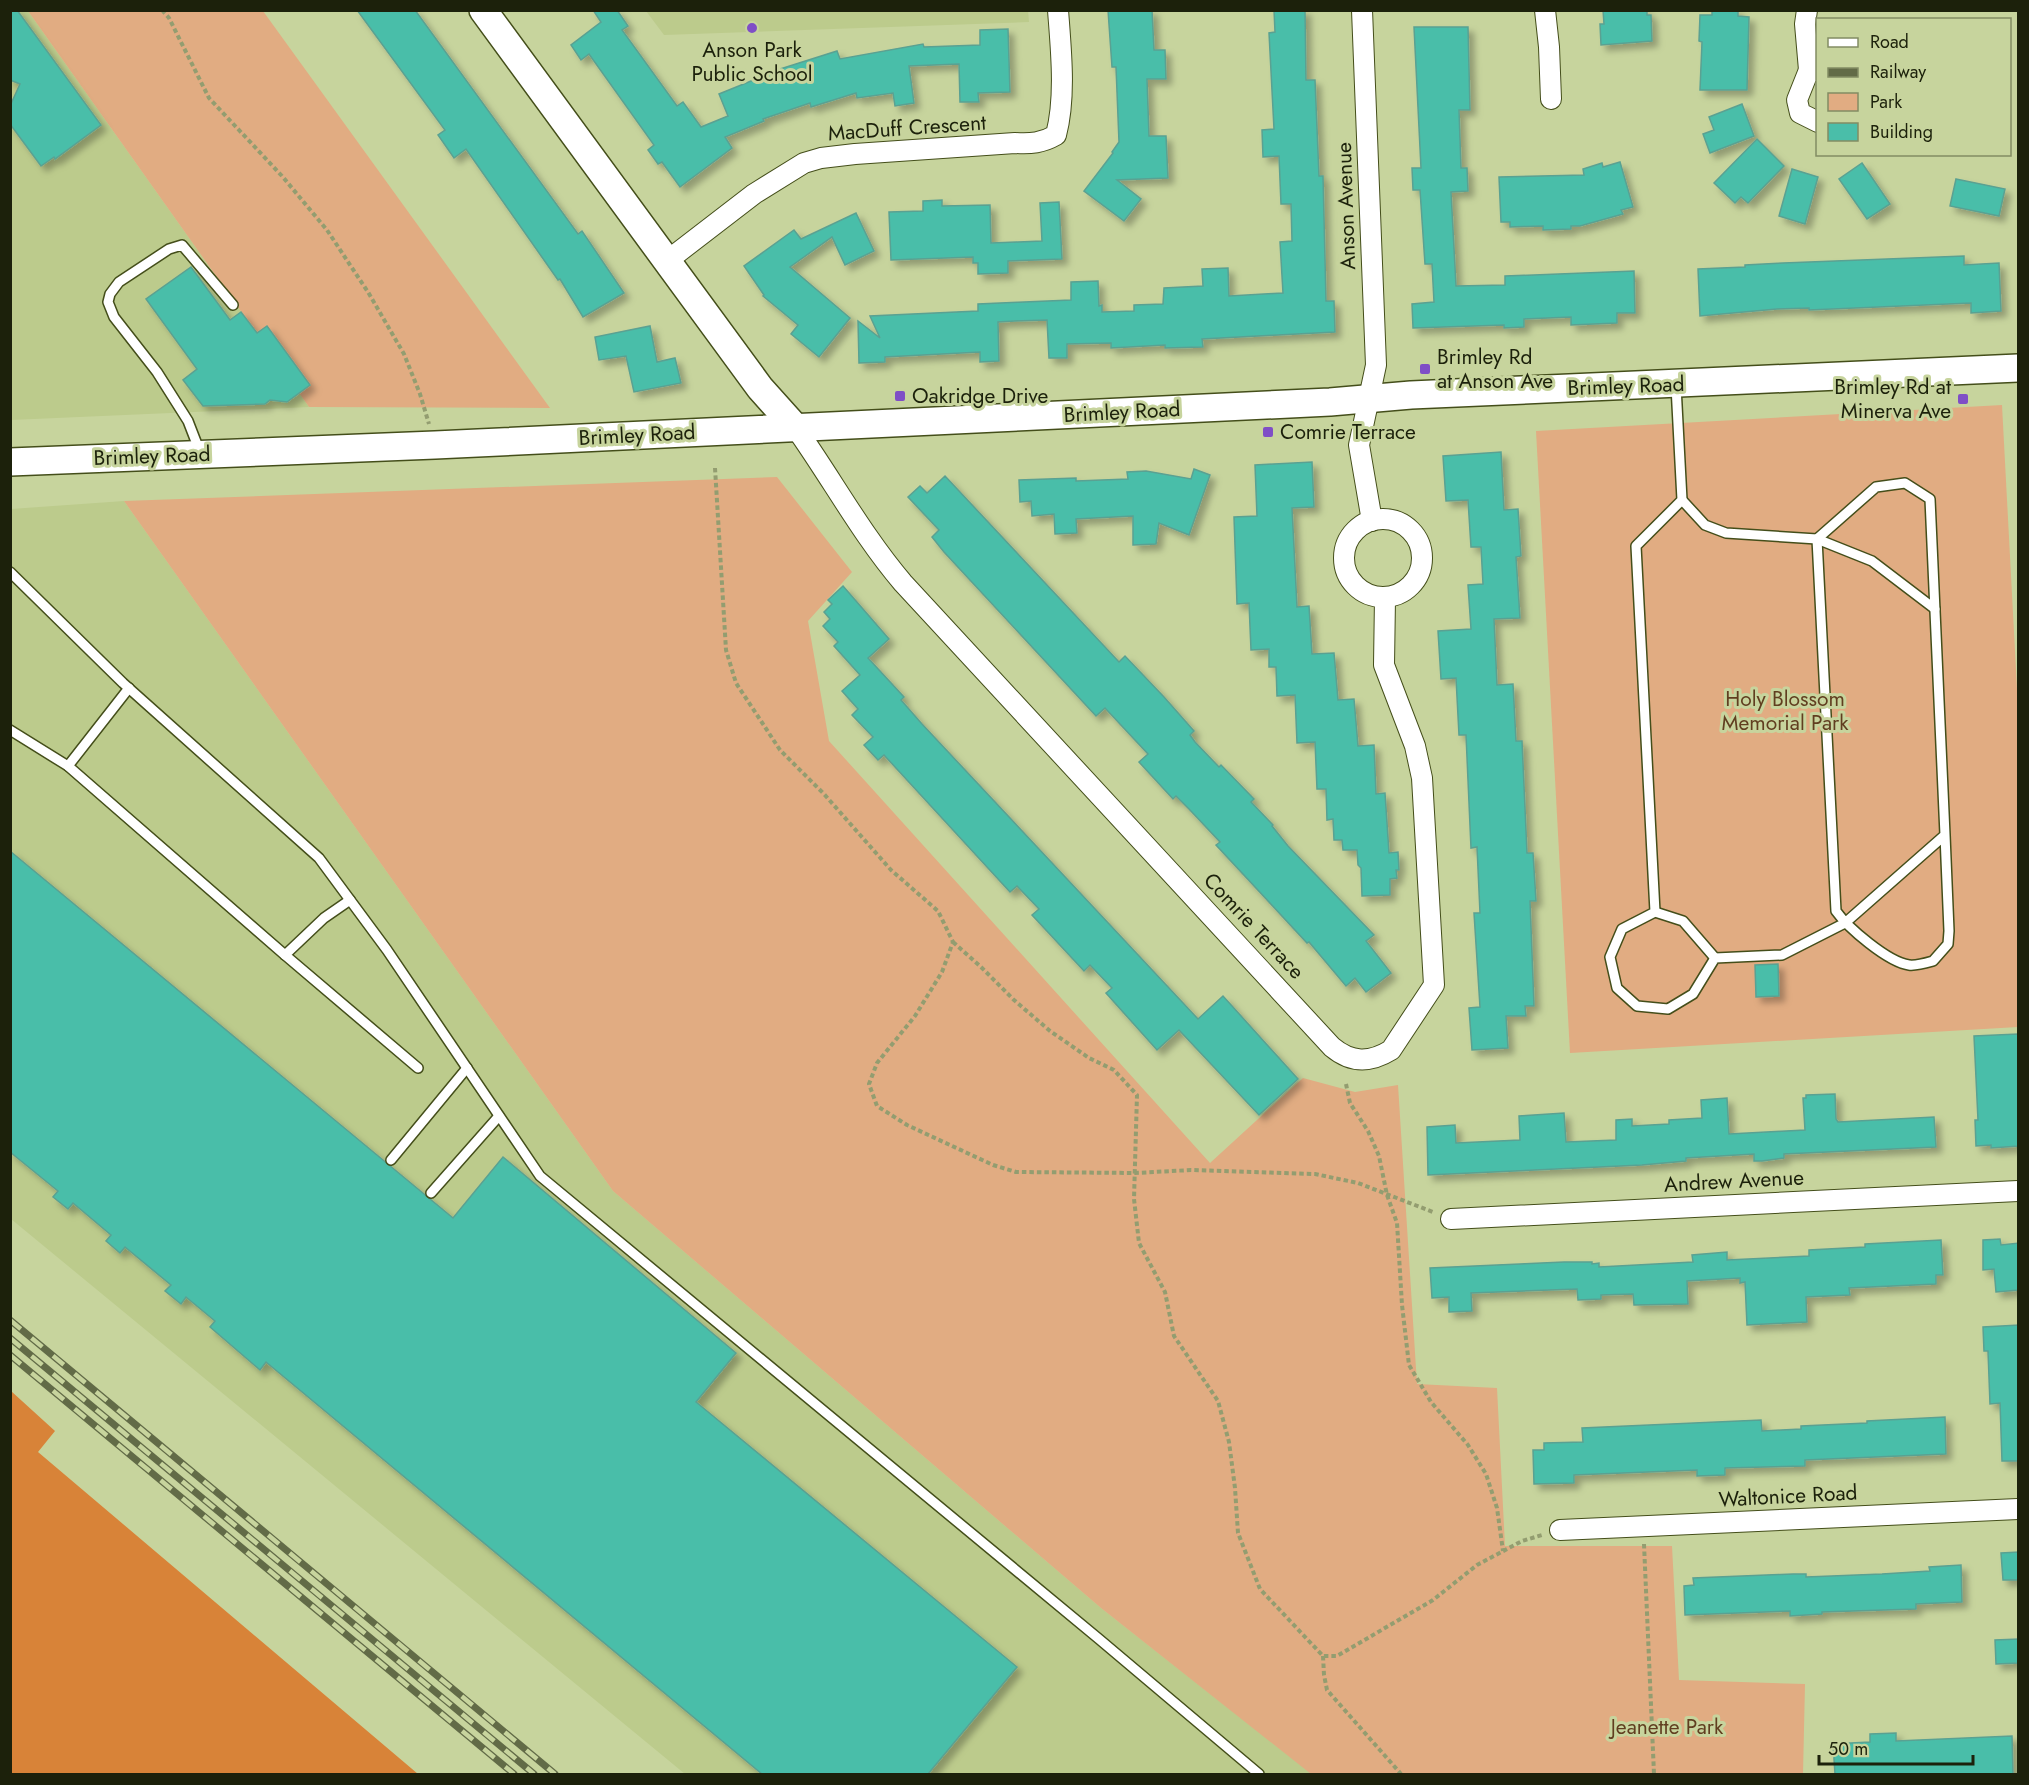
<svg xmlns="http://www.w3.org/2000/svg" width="2029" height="1785" viewBox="0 0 2029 1785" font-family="Jost,sans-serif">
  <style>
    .built { fill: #bccb8c }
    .green { fill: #e1ac82 }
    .forest { fill: #d88338 }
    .building { fill: #4abea9; stroke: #5aa192; stroke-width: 1.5; filter: url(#shadow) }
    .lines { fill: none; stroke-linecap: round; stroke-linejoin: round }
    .lane-casing { stroke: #444e1a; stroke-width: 12 }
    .street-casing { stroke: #444e1a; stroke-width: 22 }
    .secondary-casing { stroke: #444e1a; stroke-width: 30 }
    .path { stroke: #939d70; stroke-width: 4; stroke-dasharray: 4.5 3; stroke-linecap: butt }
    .lane { stroke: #fff; stroke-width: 9 }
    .street { stroke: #fff; stroke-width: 20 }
    .secondary { stroke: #fff; stroke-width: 27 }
    .rail-casing { stroke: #626b47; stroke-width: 7 }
    .rail { stroke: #c7d49d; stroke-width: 4.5; stroke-dasharray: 14; stroke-linecap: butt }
    .poi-dot { fill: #7f4ec6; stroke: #c7d49d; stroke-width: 2 }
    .labels { text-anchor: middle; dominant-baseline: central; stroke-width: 6; stroke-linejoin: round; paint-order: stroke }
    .poi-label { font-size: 21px; fill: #1c210b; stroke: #c7d49d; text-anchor: start }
    .street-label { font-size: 21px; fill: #1c210b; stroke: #c7d49d }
    .park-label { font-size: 21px; fill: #613e20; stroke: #c7d49d }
  </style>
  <defs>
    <filter id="shadow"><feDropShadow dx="5.5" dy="5.5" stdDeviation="3" flood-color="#0004"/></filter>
  </defs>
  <rect width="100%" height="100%" fill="#c7d49d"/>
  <g class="built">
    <polygon points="1028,10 1029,22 664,35 646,11"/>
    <polygon points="10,11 28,11 309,407 11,420"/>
    <polygon points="124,501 613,1191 1101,1608 1312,1774 685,1774 11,1219 11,509"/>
  </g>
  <g class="green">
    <polygon points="28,11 263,11 550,408 309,407"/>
    <polygon points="2002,405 2018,708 2018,1027 1570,1053 1536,431"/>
    <polygon points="777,477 852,572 808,621 829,741 1210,1163 1303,1078 1355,1092 1398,1085 1417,1384 1497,1388 1505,1546 1672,1546 1679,1680 1805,1684 1803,1774 1311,1774 1101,1608 613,1191 124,501"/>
  </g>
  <polygon class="forest" points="11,1391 55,1431 38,1452 418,1774 11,1774"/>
  <g class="building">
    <polygon points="10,10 17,10 101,125 55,159 54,157 41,166 10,124 10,106 20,84 10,80"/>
    <polygon points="357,10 415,10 578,234 582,231 624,293 583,317 560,279 558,280 466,149 454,158 438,135 445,130"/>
    <polygon points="593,10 617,10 628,26 622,30 677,106 683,102 701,127 728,116 719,94 761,77 761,75 837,51 840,59 923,44 924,47 980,45 980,30 1008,29 1010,92 978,93 979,102 960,102 959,64 909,66 914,103 895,106 893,93 857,98 856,93 811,107 810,103 763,119 764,121 725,137 732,148 680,187 662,162 658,164 648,150 654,145 589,54 581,60 571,45 601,22"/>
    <polygon points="1108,10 1152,10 1154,50 1165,50 1166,79 1147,79 1149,136 1166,136 1168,178 1117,180 1141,199 1124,221 1084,191 1113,153 1112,152 1119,142 1116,67 1112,67"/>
    <polygon points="1274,10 1305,10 1306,80 1315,80 1319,176 1323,176 1326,301 1334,301 1335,332 1202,339 1203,347 1165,348 1165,345 1111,348 1111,343 1067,344 1067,358 1049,358 1047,320 1015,321 998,322 999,361 980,362 980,352 885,357 885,362 859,363 858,321 880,338 870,316 978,311 978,304 1071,300 1071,282 1098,281 1099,306 1102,305 1102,312 1134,311 1134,305 1163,304 1164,288 1203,286 1202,269 1228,268 1229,296 1283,293 1280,242 1292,241 1291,204 1281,204 1279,156 1263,157 1262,130 1274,129 1269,33 1275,32"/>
    <polygon points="1603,10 1647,10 1647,15 1651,15 1652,41 1601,45 1600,24 1604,24"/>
    <polygon points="1712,10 1738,10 1738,16 1749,17 1747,90 1700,90 1702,42 1699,41 1700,15 1712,15"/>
    <polygon points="1414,27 1468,27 1470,110 1459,110 1461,168 1467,168 1468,191 1451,192 1456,286 1505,285 1505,276 1634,271 1635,313 1617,313 1617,323 1571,325 1571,317 1524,319 1524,327 1504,328 1504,325 1413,328 1412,304 1434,302 1432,264 1425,264 1420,190 1413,190 1412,168 1421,168"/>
    <polygon points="1742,104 1754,136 1710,153 1703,134 1714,130 1709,117"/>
    <polygon points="1757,139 1784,166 1748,203 1741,197 1735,203 1714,183"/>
    <polygon points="1620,162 1633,207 1621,210 1623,214 1580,226 1571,226 1571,229 1543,230 1543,226 1510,227 1510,222 1501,222 1499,177 1584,175 1583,169 1602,163 1603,167"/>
    <polygon points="1862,163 1890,204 1867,219 1839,179"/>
    <polygon points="1792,169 1818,177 1805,224 1779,216"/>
    <polygon points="1956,179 2005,189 1999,216 1950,206"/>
    <polygon points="942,200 942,206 990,205 991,243 1042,241 1040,203 1059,202 1062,259 1008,261 1008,273 978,274 978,263 973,263 973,257 891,260 889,212 923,211 923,201"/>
    <polygon points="856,213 874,251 845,265 832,237 790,267 850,318 819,357 791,334 798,325 763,296 764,295 744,266 794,230 801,239"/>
    <polygon points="1964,256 1964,265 1999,263 2001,311 1971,313 1971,303 1809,310 1809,308 1777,309 1700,316 1698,269 1745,267 1745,265 1783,263"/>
    <polygon points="191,267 230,320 241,312 257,333 267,326 310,385 287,402 270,400 265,404 203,406 183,380 197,369 146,299"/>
    <polygon points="650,326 657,362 675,358 681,383 634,392 626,356 599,360 595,337"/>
    <polygon points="1501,452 1504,510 1518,509 1521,556 1516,557 1520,618 1494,619 1497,685 1513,684 1516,741 1522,741 1527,853 1533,853 1536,901 1530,901 1534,1006 1525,1006 1526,1016 1506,1016 1508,1048 1472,1050 1469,1008 1480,1007 1474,913 1480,913 1477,847 1471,848 1466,735 1459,735 1456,678 1441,679 1438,631 1471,629 1468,585 1483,584 1481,547 1471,547 1468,500 1446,501 1443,456"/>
    <polygon points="1312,462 1314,507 1292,508 1297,607 1309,606 1312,654 1334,653 1338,700 1354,699 1358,746 1374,745 1376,794 1385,793 1389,853 1398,852 1399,870 1396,870 1397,878 1390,879 1390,895 1362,896 1361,868 1358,865 1357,850 1343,850 1342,840 1334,840 1333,819 1327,820 1326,789 1317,789 1315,742 1297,743 1295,695 1277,696 1276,667 1269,667 1269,649 1251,650 1249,603 1237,604 1234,517 1257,516 1255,465"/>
    <polygon points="1194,469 1210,475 1189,535 1159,523 1156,544 1133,545 1133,516 1076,519 1077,533 1055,534 1054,514 1032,516 1031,501 1020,502 1019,480 1076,478 1076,481 1128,479 1127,472 1146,471 1191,479"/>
    <polygon points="945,476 1119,662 1125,656 1164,697 1194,731 1190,735 1195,742 1219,767 1221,765 1254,799 1251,802 1273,825 1272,826 1288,846 1374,935 1366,941 1391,973 1366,992 1355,978 1346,986 1309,942 1307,943 1216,845 1220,842 1189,809 1176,796 1173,799 1139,762 1148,754 1105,708 1096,716 944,552 932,537 939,530 908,497 920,486 927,493"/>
    <polygon points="843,586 889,639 868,658 904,697 901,700 922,724 1198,1019 1223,996 1298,1079 1259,1115 1179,1030 1157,1050 1106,993 1112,988 1090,965 1084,971 1032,915 1039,909 1017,886 1010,892 884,755 878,760 864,745 873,737 852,715 858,709 842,691 860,675 834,646 838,642 823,626 830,619 824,612 832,604 828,600"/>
    <polygon points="10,851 453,1218 503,1157 736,1353 696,1402 1017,1667 928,1774 762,1774 266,1362 260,1370 210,1327 215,1321 186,1297 181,1304 165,1291 171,1285 125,1247 120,1253 106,1241 111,1235 73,1203 68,1209 53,1197 58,1191 10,1152"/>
    <polygon points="1778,964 1779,996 1756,997 1755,965"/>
    <polygon points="2018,1034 2019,1146 1991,1148 1991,1145 1976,1146 1975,1120 1978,1120 1974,1036"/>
    <polygon points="1835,1094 1836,1119 1838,1122 1934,1117 1936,1147 1784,1154 1784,1158 1762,1161 1754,1161 1754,1154 1686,1158 1686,1161 1642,1165 1428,1175 1427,1127 1455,1125 1456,1143 1520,1140 1519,1116 1564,1113 1566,1142 1616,1140 1616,1120 1632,1119 1632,1126 1669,1124 1669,1120 1702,1118 1701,1100 1727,1098 1729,1134 1805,1130 1803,1098 1806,1098 1806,1095"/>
    <polygon points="2000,1239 2001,1245 2019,1243 2019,1290 1996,1292 1994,1269 1983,1270 1983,1240"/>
    <polygon points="1941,1240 1943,1275 1936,1275 1936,1284 1849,1288 1850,1295 1806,1297 1807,1322 1747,1325 1745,1282 1740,1283 1740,1278 1687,1281 1688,1304 1634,1305 1633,1294 1601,1295 1601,1299 1578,1300 1577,1289 1471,1293 1472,1311 1449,1312 1449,1297 1432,1298 1430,1268 1564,1262 1592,1262 1592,1264 1599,1263 1599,1267 1693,1262 1692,1255 1727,1252 1727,1260 1809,1256 1809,1250 1865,1247 1865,1244"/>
    <polygon points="2019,1325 2019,1461 2002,1461 2000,1403 1990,1404 1988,1351 1984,1351 1983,1327"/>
    <polygon points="1945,1417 1946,1454 1805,1460 1805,1466 1725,1468 1725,1475 1697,1476 1697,1470 1574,1475 1574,1483 1534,1484 1533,1450 1544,1450 1544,1443 1583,1442 1582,1428 1761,1420 1762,1431 1801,1429 1801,1426 1867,1423 1867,1421"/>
    <polygon points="2019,1552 2019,1580 2003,1580 2001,1553"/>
    <polygon points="1961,1565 1962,1602 1916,1604 1916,1609 1822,1612 1822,1614 1790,1616 1790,1611 1685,1615 1684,1586 1694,1585 1693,1578 1793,1574 1806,1574 1806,1577 1882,1574 1930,1571 1929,1567"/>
    <polygon points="2019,1639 2019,1663 1996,1664 1995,1640"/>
    <polygon points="1896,1733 1896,1741 2012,1736 2013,1774 1835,1774 1833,1744 1870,1742 1870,1734"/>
  </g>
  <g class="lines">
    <g class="lane-casing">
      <g id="lane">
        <path d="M1676,386L1682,500L1636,546L1655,912L1622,929L1610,957L1617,988L1637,1006L1668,1009L1693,994L1715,958L1782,955L1845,923L1945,835L1930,499L1905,483L1876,487L1817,539L1836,911C1848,928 1888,962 1909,965C1916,966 1926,963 1933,961L1948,944L1949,931L1945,835"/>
        <polyline points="200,452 188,421 157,372 114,317 108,302 110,294 119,282 169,249 182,245 233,305"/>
        <polyline points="1682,500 1705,525 1726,533 1817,539 1872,561 1935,609"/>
        <polyline points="10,572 123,683 319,858 387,950 540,1176 1099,1639 1259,1774"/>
        <polyline points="10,730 68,766 285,955"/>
        <polyline points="68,766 129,688"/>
        <polyline points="350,900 324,918 285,955 418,1068"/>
        <polyline points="1655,912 1683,921 1715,958"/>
        <polyline points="391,1160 467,1068"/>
        <polyline points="431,1193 499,1116"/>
      </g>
    </g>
    <g class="street-casing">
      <g id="street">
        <polyline points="1362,10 1376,365 1359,445 1372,521"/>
        <polyline points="1545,10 1549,47 1551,99"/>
        <polyline points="1807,10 1805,24 1809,70"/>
        <polyline points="1818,71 1809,70 1797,100 1800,113 1818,122"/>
        <path d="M667,261L754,194L804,163L821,158L855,154L1015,143C1031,144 1042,143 1056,135C1066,97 1061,50 1058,10"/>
        <path d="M795,427C832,479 862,535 903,583L1332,1047C1351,1063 1370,1063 1391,1050L1434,985L1422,778L1415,746L1384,665L1385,598"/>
        <circle cx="1383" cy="558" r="39"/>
        <polyline points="1451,1219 2018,1191"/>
        <polyline points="1560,1530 2018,1509"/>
      </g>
    </g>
    <g class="secondary-casing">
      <g id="secondary">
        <polyline points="483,10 760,388 795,427"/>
        <polyline points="10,462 435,445 1330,402 1411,395 2018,368"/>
      </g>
    </g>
    <g class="path">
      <polyline points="162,10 169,18 209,98 282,176 327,230 368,292 404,354 420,394 429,424"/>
      <polyline points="715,468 726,650 736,683 780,750 824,794 891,870 938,911 953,942 942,972 915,1016 877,1063 869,1084 877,1106 907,1125 993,1165 1016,1172 1135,1173 1191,1170 1315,1174 1358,1183 1433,1212"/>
      <polyline points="953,942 980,966 1014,1000 1050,1031 1089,1058 1114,1070 1137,1095 1134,1199 1139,1243 1165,1292 1174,1336 1218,1401 1229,1442 1235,1488 1238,1533 1260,1589 1323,1656 1337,1656 1433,1600 1477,1565 1522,1541 1542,1535"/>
      <polyline points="1346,1084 1350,1103 1368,1131 1379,1156 1387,1195 1397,1223 1402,1305 1409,1365 1431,1402 1468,1445 1486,1474 1497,1508 1503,1551"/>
      <polyline points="1644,1544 1654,1774"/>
      <polyline points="1323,1656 1324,1675 1327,1690 1401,1774"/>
    </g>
    <use href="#lane" class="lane"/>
    <use href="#street" class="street"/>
    <use href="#secondary" class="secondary"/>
    <g class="rail-casing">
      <g id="rail">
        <polyline points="10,1320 555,1774"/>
        <polyline points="10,1338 534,1774"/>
        <polyline points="10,1355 514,1774"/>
      </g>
    </g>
    <use href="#rail" class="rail"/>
  </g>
  <g class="poi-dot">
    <circle cx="752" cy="28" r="6"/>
    <rect x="1419" y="363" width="12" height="12" rx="3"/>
    <rect x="894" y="390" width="12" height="12" rx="3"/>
    <rect x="1957" y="393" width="12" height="12" rx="3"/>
    <rect x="1262" y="426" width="12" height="12" rx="3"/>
  </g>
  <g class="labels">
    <g class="poi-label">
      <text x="752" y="50" text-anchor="middle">Anson Park<tspan x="752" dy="24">Public School</tspan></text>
      <text x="1437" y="357">Brimley Rd<tspan x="1437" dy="24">at Anson Ave</tspan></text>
      <text x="1951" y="387" text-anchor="end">Brimley Rd at<tspan x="1951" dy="24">Minerva Ave</tspan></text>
      <text x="912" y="396">Oakridge Drive</text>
      <text x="1280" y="432">Comrie Terrace</text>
    </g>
    <g class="street-label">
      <text transform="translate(907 128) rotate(-4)">MacDuff Crescent</text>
      <text transform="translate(1346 206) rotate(-92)">Anson Avenue</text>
      <text transform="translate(1626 386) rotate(-2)">Brimley Road</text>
      <text transform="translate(1122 412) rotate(-3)">Brimley Road</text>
      <text transform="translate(637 435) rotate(-3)">Brimley Road</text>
      <text transform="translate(152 456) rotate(-2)">Brimley Road</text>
      <text transform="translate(1254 926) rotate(47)">Comrie Terrace</text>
      <text transform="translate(1734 1181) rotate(-3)">Andrew Avenue</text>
      <text transform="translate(1788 1496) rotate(-3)">Waltonice Road</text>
    </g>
    <g class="park-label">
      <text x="1785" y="699">Holy Blossom<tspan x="1785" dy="24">Memorial Park</tspan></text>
      <text x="1667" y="1727">Jeanette Park</text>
    </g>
  </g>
  <rect width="2029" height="1785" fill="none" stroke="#1c210b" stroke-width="24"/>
  <rect x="1816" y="18" width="195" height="138" fill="#c7d49d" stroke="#838c63" stroke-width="1.5"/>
  <rect x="1828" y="38" width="30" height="9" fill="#ffffff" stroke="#838c63" stroke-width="1.5"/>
  <text x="1870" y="48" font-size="18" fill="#1c210b">Road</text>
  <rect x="1828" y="68" width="30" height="9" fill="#626b47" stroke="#838c63" stroke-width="1.5"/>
  <text x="1870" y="78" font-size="18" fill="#1c210b">Railway</text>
  <rect x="1828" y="93" width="30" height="18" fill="#e1ac82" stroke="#838c63" stroke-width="1.5"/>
  <text x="1870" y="108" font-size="18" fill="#1c210b">Park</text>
  <rect x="1828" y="123" width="30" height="18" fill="#4abea9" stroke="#838c63" stroke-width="1.5"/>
  <text x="1870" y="138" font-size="18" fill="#1c210b">Building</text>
  <path d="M1819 1755v9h154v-9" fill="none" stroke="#1c210b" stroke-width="3"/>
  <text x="1828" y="1755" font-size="18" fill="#1c210b" stroke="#c7d49d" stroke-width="4.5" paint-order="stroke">50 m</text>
</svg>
